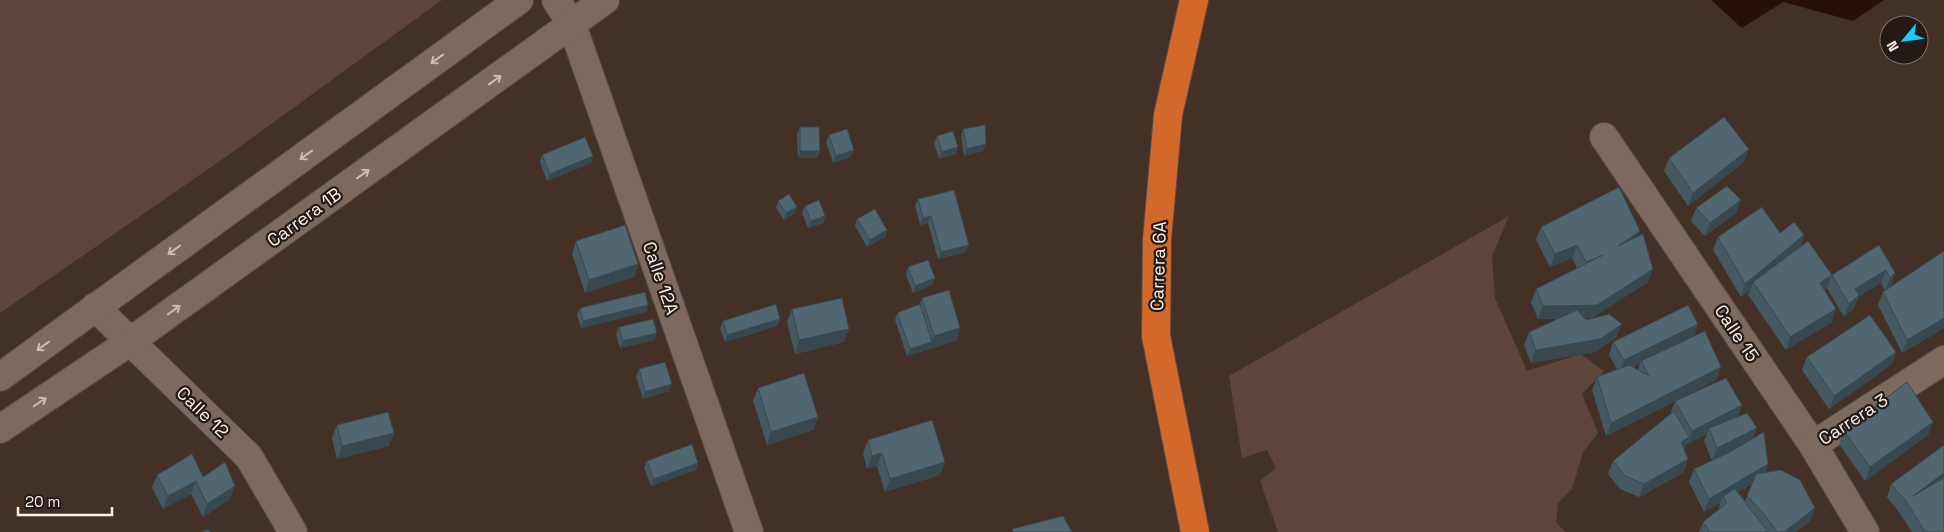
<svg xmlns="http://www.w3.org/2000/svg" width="1944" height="532" viewBox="0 0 1944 532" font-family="'Space Grotesk',sans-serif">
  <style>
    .green { fill: #5f4539 }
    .water { fill: #291004 }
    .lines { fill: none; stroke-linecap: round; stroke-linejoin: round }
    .minor-casing { stroke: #5c4c45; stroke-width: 30 }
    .tertiary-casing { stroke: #5c4c45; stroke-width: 30 }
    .trunk-casing { stroke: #5c4c45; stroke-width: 30 }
    .minor { stroke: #7e695f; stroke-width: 28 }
    .tertiary { stroke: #7e695f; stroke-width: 28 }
    .trunk { stroke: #d2692a; stroke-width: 28 }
    .wall { fill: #455961; fill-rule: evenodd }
    .shaded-wall { fill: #38484f }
    .building { fill: #506771; stroke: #38484f }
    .oneway { stroke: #cbbbb4 }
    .labels { text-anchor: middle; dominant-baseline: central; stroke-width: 4.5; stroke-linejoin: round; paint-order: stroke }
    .street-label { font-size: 18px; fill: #fef1ec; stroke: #231a16 }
  </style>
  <rect width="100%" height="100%" fill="#433027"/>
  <g class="green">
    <polygon points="0,0 442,0 230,154 0,313"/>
    <polygon points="1509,216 1492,256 1495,298 1527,371 1581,354 1604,371 1582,394 1598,433 1583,452 1572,489 1558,503 1556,522 1565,532 1278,532 1260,481 1276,468 1267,450 1242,458 1229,376"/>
  </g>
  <polygon class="water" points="1711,0 1884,0 1853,21 1783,2 1742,28"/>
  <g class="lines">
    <g class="minor-casing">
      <g id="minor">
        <polyline points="556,0 572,25 749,532"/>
        <polyline points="1604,137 1813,445 1865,532"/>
        <polyline points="95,307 249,457 293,532"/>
        <polyline points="1813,445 1944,360"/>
      </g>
    </g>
    <g class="tertiary-casing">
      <g id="tertiary">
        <polyline points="0,377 519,0"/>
        <polyline points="0,429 131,341 605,0"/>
      </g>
    </g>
    <g class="trunk-casing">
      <polyline id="trunk" points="1194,0 1168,115 1157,240 1156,336 1195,532"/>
    </g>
    <use href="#minor" class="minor"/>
    <use href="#tertiary" class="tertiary"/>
    <use href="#trunk" class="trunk"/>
  </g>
  <g class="wall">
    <polygon points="800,127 820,151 817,158 798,158 797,134"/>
    <polygon points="963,129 983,151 964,156 961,136"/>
    <polygon points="829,135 851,157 833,163 826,142"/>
    <polygon points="937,136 958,147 955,154 939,159 934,143"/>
    <polygon points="542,155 593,156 591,163 547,181 540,162"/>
    <polygon points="1669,158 1744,162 1688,206 1664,171"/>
    <polygon points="918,199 966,252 938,259 928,223 920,225 915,206"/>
    <polygon points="1741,200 1736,213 1705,236 1691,221 1696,208"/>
    <polygon points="778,201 797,207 794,214 784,220 776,208"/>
    <polygon points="805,206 825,216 823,223 808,228 802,213"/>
    <polygon points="857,219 887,230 885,237 867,247 855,226"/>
    <polygon points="1541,227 1638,236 1648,282 1592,318 1585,318 1617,337 1595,352 1531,363 1524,345 1529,332 1558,319 1538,319 1531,302 1536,289 1577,268 1572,258 1550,267 1536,240"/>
    <polygon points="1780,233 1800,246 1832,275 1879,245 1895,273 1891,286 1887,289 1944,251 1944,328 1902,353 1878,305 1883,292 1885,291 1881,283 1858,297 1854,308 1844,317 1827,288 1824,290 1832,322 1786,350 1748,295 1750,290 1741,297 1713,250 1718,237"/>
    <polygon points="576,241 638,264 634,277 585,293 572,254"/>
    <polygon points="908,267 935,278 932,285 913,293 906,275"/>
    <polygon points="922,298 960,328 956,341 907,356 895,320 897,313 920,304"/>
    <polygon points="648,305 646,312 581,328 577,315 580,308"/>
    <polygon points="792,309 844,342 795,354 787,322"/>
    <polygon points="780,319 777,326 725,342 720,328 723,321"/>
    <path d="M1698,324L1694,336L1716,380L1683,397L1742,405L1738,417L1757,428L1753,438L1768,464L1765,473L1815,508L1810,521L1796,532H1699L1703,522L1718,510L1720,503L1704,512L1689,482L1694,469L1712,461L1704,441L1707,434L1687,444L1686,443L1684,449V472L1639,497L1620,489L1608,474L1613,461L1670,414L1675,401L1606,436L1592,390L1597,377L1617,369L1609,355L1613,342ZM1640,363L1638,370L1633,367ZM1752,484L1747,496L1745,501L1738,492Z"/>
    <polygon points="619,327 657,333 654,340 620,348 616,334"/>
    <polygon points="1896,352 1891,365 1829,409 1802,370 1807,357"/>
    <polygon points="639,369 669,391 643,399 636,376"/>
    <polygon points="758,388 818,417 813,430 767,445 753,401"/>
    <polygon points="1933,422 1928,435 1865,481 1839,444 1844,431"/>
    <polygon points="337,425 394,433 389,446 337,459 332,438"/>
    <polygon points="868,440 940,475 885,492 877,466 867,469 863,453"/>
    <polygon points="647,461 698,463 696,470 651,486 644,468"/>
    <polygon points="157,475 203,477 230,499 203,517 191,494 163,509 152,488"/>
    <polygon points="1891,484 1944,532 1912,532 1901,515 1887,497"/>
  </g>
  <g class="shaded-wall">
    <polygon points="986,144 983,151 964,156 967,149"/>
    <polygon points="958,147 955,154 939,159 942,152"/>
    <polygon points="1749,149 1744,162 1688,206 1693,193"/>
    <polygon points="854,150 851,157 833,163 836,156"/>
    <polygon points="800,151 820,151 817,158 798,158"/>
    <polygon points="593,156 591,163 547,181 550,174"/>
    <polygon points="1741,200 1736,213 1705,236 1710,223"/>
    <polygon points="797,207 794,214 784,220 786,213"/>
    <polygon points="825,216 823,223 808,228 811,221"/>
    <polygon points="931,216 928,223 920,225 923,218"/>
    <polygon points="887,230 885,237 867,247 870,240"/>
    <polygon points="1640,231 1636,244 1618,246"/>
    <polygon points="1804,235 1800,248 1753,282 1750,290 1741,297 1745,284"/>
    <polygon points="969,245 966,252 938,259 941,252"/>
    <polygon points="1577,245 1572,258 1550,267 1555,254"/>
    <polygon points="638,264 634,277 585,293 589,280"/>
    <polygon points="1653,269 1648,282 1592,318 1538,319 1543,306"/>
    <polygon points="1886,270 1881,283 1858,297 1854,308 1844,317 1855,289"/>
    <polygon points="1895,273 1891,286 1885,291 1890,278"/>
    <polygon points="1832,275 1827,288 1815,296 1820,283"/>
    <polygon points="935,278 932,285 913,293 915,286"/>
    <polygon points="648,305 646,312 581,328 583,321"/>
    <polygon points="1836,309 1832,322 1786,350 1790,337"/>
    <polygon points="1944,318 1944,328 1902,353 1907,340"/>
    <polygon points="780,319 777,326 725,342 727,335"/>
    <polygon points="1622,324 1617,337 1595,352 1531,363 1536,350"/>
    <polygon points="1698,324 1693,338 1641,361 1640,363 1619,374 1624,360"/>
    <polygon points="960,328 956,341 907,356 910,349 932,342 934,336"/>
    <polygon points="849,329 844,342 795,354 799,340"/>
    <polygon points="657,333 654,340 620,348 623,341"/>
    <polygon points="1896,352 1891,365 1829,409 1834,396"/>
    <polygon points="1721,367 1716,380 1606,436 1611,423"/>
    <polygon points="672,384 669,391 643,399 645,392"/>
    <polygon points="1742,405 1738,419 1709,428 1707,434 1687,444 1692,431"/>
    <polygon points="818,417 813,430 767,445 771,432"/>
    <polygon points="1933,422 1928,435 1865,481 1870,467"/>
    <polygon points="1757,428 1752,442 1712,461 1717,448"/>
    <polygon points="394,433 389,446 337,459 342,446"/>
    <polygon points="1689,437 1684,450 1681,442"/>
    <polygon points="882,453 877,466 867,469 872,456"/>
    <polygon points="1688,459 1684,472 1639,497 1644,484"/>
    <polygon points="945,462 940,475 885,492 890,479"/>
    <polygon points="698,463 696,470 651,486 654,479"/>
    <polygon points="1768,464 1763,477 1725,500 1723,496 1720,503 1704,512 1709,499"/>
    <polygon points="1944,473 1944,483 1913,496"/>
    <polygon points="196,481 191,494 163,509 168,496"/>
    <polygon points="235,486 230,499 203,517 207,504"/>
    <polygon points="1815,508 1810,521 1796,532 1784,532"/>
  </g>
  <g class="building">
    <polygon points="1724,117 1749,149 1693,193 1669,158"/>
    <polygon points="985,125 986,144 967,149 963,129"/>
    <polygon points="800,127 819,127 820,151 800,151"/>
    <polygon points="847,129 854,150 836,156 829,135"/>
    <polygon points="953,131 958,147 942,152 937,136"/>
    <polygon points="585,137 593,156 550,174 542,155"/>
    <polygon points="1727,186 1741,200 1710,223 1696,208"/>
    <polygon points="1619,187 1640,231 1618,246 1643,234 1653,269 1597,305 1543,306 1536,289 1603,255 1586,262 1577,245 1555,254 1541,227"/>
    <polygon points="954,190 969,245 941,252 931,216 923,218 918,199"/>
    <polygon points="789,194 797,207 786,213 778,201"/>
    <polygon points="819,200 825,216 811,221 805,206"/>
    <polygon points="1762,207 1780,233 1794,222 1804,235 1745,284 1718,237"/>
    <polygon points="875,209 887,230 870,240 857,219"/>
    <polygon points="625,225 638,264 589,280 576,241"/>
    <polygon points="1808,241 1832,275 1820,283 1836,309 1790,337 1753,282"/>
    <polygon points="1879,245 1895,273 1890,278 1886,270 1855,289 1859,295 1849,304 1832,275"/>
    <polygon points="1944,251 1944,318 1907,340 1883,292"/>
    <polygon points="928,260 935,278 915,286 908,267"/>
    <polygon points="949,290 960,328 934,336 922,298"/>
    <polygon points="645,292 648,305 583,321 580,308"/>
    <polygon points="842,298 849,329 799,340 792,309"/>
    <polygon points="776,304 780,319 727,335 723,321"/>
    <polygon points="920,304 932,342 910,349 897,313"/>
    <polygon points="1688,305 1698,324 1624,360 1613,342"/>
    <polygon points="1577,310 1586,320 1609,314 1622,324 1600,339 1536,350 1529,332"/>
    <polygon points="1870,315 1896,352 1834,396 1807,357"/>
    <polygon points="653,319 657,333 623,341 619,327"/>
    <polygon points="1705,331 1721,367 1611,423 1597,377 1629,365 1649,376 1641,361"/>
    <polygon points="665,362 672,384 645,392 639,369"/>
    <polygon points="804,373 818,417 771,432 758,388"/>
    <polygon points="1726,378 1742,405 1692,431 1675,401"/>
    <polygon points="1907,382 1933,422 1870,467 1844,431"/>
    <polygon points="1674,411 1689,437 1681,442 1688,459 1644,484 1625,476 1613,461"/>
    <polygon points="388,412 394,433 342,446 337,425"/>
    <polygon points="1747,413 1757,428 1717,448 1709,428"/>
    <polygon points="932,420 945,462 890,479 882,453 872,456 868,440"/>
    <polygon points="1764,432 1768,464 1709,499 1694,469 1730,452"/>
    <polygon points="692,444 698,463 654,479 647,461"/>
    <polygon points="1944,445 1944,473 1913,496 1944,478 1944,532 1925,532 1906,501 1891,484"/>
    <polygon points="192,454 203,477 225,462 235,486 207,504 196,481 168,496 157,475"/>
    <polygon points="1781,470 1800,480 1815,508 1784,532 1777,532 1765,515 1747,496 1756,474"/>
    <polygon points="1735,489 1768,532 1710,532 1703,522 1727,503 1723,496"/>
    <polygon points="1063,516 1072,532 1013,532 1012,529"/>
    <polygon points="208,529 210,532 202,532"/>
  </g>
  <defs><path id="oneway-shaft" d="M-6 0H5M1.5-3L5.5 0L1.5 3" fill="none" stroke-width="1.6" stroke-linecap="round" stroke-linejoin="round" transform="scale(1.25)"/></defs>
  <g class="oneway">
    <use href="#oneway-shaft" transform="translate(437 59) rotate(144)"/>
    <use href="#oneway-shaft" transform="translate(495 80) rotate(-36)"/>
    <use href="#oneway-shaft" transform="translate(306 155) rotate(144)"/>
    <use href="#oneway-shaft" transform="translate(363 174) rotate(-36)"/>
    <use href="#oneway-shaft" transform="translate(174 250) rotate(144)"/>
    <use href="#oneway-shaft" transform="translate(174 310) rotate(-36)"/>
    <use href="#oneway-shaft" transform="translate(43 346) rotate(144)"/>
    <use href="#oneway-shaft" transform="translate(40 402) rotate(-34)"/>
  </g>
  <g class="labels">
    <g class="street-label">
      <text transform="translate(304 217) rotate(-36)">Carrera 1B</text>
      <text transform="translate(1158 266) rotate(-88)">Carrera 6A</text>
      <text transform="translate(661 278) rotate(71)">Calle 12A</text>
      <text transform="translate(1737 333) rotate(56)">Calle 15</text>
      <text transform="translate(203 412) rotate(44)">Calle 12</text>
      <text transform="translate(1853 419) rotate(-33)">Carrera 3</text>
    </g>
  </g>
  <g transform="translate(1904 40) rotate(241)"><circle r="24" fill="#231a16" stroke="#7b706c"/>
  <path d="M0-4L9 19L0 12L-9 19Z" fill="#1acafc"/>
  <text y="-8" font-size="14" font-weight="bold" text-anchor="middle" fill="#fef1ec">N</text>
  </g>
  <path d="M18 507v8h94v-8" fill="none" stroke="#fef1ec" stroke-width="2.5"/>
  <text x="25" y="507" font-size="15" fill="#fef1ec" stroke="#231a16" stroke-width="4" paint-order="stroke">20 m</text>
</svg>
